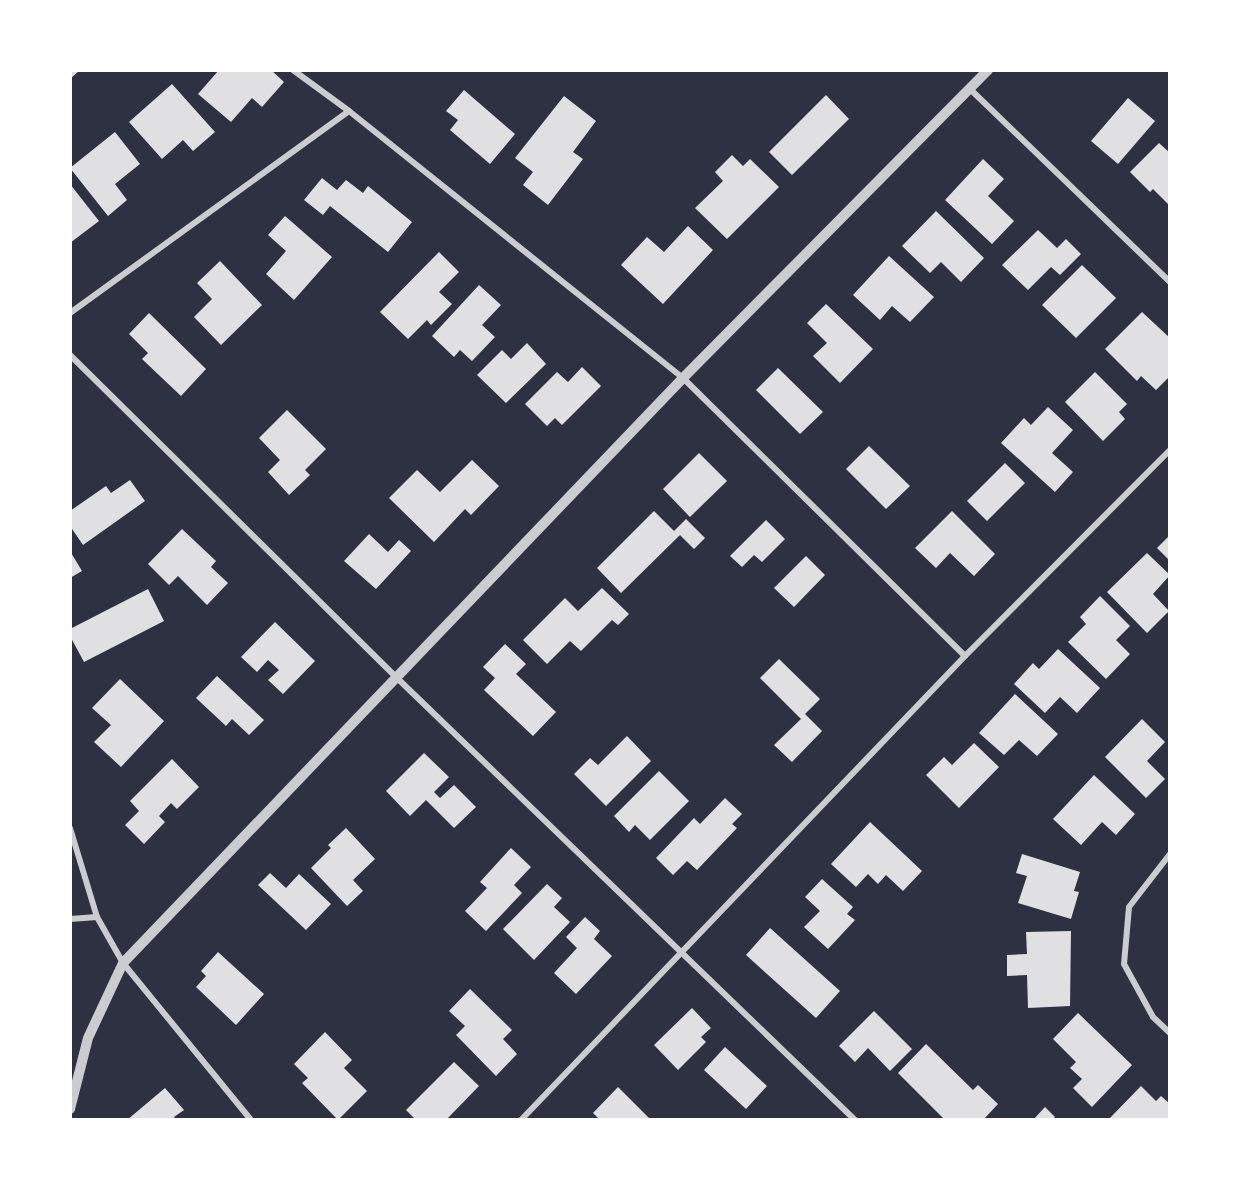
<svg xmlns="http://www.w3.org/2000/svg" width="1240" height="1190" viewBox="0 0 1240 1190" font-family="Overpass,sans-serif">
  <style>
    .building { fill: #e0e0e3 }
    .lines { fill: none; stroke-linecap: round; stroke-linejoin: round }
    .minor { stroke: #caccd0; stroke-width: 6 }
    .tertiary { stroke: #caccd0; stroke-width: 10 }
  </style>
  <rect width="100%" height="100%" fill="#2d3142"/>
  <g class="building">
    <polygon points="70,70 80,70 70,79"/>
    <polygon points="219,70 271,70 284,82 262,107 252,98 231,122 198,94"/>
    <polygon points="172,84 215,132 193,151 183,140 162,159 129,122"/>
    <polygon points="464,90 515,134 490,164 450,130 458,120 446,111"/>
    <polygon points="826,95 849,119 792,175 769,152"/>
    <polygon points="564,96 596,121 573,152 583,159 548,205 523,185 533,172 515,158"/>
    <polygon points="1128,98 1155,121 1118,164 1091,141"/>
    <polygon points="115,132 140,164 115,184 127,200 108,216 70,168"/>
    <polygon points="1159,143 1170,153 1170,206 1153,189 1150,192 1130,172"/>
    <polygon points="732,155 743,166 750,159 779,187 727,239 695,208 723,181 715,172"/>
    <polygon points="983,159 1004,179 988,196 1014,221 992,244 945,200"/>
    <polygon points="322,178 337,190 346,180 363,193 368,186 412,222 388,252 330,206 323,215 304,200"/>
    <polygon points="70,184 99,221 70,243"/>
    <polygon points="936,211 984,258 961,282 941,262 930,273 902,246"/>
    <polygon points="285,216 332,257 294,300 266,274 286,251 268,235"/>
    <polygon points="688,226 713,250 663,304 621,265 647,237 664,252"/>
    <polygon points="1038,230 1057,248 1066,239 1081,254 1060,275 1051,267 1028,290 1002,265"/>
    <polygon points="439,252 459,272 439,292 452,304 431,325 427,320 408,339 380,312"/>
    <polygon points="889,256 934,297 910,322 892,306 880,320 853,295"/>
    <polygon points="220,261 262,305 221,345 194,317 212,299 197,283"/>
    <polygon points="1082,265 1116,298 1076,338 1042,305"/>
    <polygon points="479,285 501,305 482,325 495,337 472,361 460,350 454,357 432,336"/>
    <polygon points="826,304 873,349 840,383 813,356 827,343 807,323"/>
    <polygon points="1142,312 1170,338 1170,376 1156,390 1141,376 1137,381 1105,349"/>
    <polygon points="149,313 206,369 181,396 142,359 148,353 129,334"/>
    <polygon points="527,343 546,364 506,403 477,375 502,350 511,359"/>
    <polygon points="582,367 601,386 562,425 555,418 547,426 525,404 557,372 568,382"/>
    <polygon points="778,368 823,412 800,434 756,390"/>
    <polygon points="1095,372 1127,404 1119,412 1125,419 1103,441 1065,402"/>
    <polygon points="1048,407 1073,430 1052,453 1073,472 1055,492 1001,443 1024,418 1031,425"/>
    <polygon points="287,410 326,449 305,470 310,475 289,495 268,472 280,460 259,438"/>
    <polygon points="869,446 910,486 886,509 846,469"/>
    <polygon points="699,453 727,481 690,517 663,489"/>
    <polygon points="472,460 499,486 471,515 465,509 434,542 389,498 417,470 440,492"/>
    <polygon points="1005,463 1025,483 987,521 967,501"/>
    <polygon points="130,480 145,501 83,545 70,526 70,511 106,486 111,493"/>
    <polygon points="654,511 674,531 686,519 705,538 694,549 680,535 621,593 597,568"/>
    <polygon points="952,511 995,554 974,576 950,553 936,568 915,548"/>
    <polygon points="766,520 785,539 762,562 754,555 742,567 730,556"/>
    <polygon points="182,529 216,561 211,567 228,583 207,605 178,576 169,585 148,564"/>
    <polygon points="369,534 388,552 399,540 411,551 376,589 344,561"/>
    <polygon points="1170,535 1170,561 1157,548"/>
    <polygon points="70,551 82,571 70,578"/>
    <polygon points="1147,553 1170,575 1153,594 1169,611 1147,633 1107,592"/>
    <polygon points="806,556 825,575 794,607 774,588"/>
    <polygon points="602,588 629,614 618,625 612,620 581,651 570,641 547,664 523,640 565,598 578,611"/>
    <polygon points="148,589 164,621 84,662 70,636 70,629"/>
    <polygon points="1100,596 1130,626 1116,640 1130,654 1106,679 1068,642 1086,624 1080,617"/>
    <polygon points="275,622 315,661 283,694 268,680 279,670 268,660 257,672 241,657"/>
    <polygon points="505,644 526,664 516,674 556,712 533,736 484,690 495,678 483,667"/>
    <polygon points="1058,649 1100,688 1077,713 1060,697 1045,713 1014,684 1033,663 1039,669"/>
    <polygon points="779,659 820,699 805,714 822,731 792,762 774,745 801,719 760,678"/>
    <polygon points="217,676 264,720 249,735 232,719 226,726 196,698"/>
    <polygon points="120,679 164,721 121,767 94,742 111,725 92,708"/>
    <polygon points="1015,694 1058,734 1037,756 1019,740 1004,755 979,733"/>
    <polygon points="1142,719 1165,742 1147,761 1165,779 1146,798 1105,757"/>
    <polygon points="627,736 651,761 606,806 574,774 590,758 598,765"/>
    <polygon points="974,743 999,767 959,808 926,775 944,757 952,765"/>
    <polygon points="424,753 449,777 434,792 440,798 454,785 476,807 454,828 426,800 410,816 386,791"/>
    <polygon points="172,759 199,787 177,809 171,803 159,816 165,822 144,844 125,825 139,811 130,801"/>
    <polygon points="659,771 689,801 650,840 635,825 629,832 614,816"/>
    <polygon points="1094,775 1135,814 1116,835 1102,822 1081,845 1053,819"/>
    <polygon points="725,798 742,814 732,824 737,828 697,870 687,861 673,875 656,858 694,818 700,824"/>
    <polygon points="870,822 922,871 903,891 886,875 878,884 868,874 856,887 831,864"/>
    <polygon points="346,828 375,859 353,880 363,891 347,906 311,868 331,848 328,845"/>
    <polygon points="511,848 531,867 514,885 522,893 486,931 465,911 487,888 480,882"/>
    <polygon points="1022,854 1080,872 1074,891 1079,892 1071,919 1018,903 1027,876 1016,873"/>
    <polygon points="270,873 286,888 299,874 331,904 306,930 258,885"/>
    <polygon points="822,879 853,907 847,914 855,920 828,949 804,927 820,911 805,897"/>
    <polygon points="547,884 562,898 554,907 570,922 534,960 503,929"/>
    <polygon points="585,917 600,931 594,939 612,956 576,994 554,973 577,948 566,937"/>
    <polygon points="770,928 840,991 816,1018 746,955"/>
    <polygon points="1071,931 1070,1006 1028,1008 1027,975 1007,976 1007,955 1027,954 1026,932"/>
    <polygon points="218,952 264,994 236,1025 196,987 206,976 201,971"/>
    <polygon points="470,989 512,1030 503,1039 517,1054 496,1076 456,1035 465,1026 449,1011"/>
    <polygon points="692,1008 711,1028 701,1037 706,1042 678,1070 654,1045"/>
    <polygon points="874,1011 912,1049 890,1071 868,1048 855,1062 839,1046"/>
    <polygon points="1078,1013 1132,1065 1092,1107 1073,1088 1082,1079 1070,1068 1076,1062 1053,1039"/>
    <polygon points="325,1032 352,1060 344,1068 367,1091 338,1120 302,1083 308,1078 294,1064"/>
    <polygon points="926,1044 973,1090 978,1085 998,1104 983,1120 945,1120 898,1073"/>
    <polygon points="725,1047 767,1086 746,1109 704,1070"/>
    <polygon points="454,1062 479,1086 446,1120 416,1120 406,1110"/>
    <polygon points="1141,1086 1156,1101 1161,1096 1170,1104 1170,1120 1108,1120"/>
    <polygon points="618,1087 651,1120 600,1120 593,1113"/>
    <polygon points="165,1088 184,1110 174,1117 176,1120 127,1120"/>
    <polygon points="1045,1107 1055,1117 1052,1120 1033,1120"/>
  </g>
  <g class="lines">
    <g class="minor">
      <polyline points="293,70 349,111 683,378 965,656"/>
      <polyline points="970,89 1170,282"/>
      <polyline points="70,313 349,111"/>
      <polyline points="70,355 396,677 855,1120"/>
      <polyline points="70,828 97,917 123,963 251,1120"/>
      <polyline points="1170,854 1129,907 1124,964 1153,1017 1170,1033"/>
      <polyline points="70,919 97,917"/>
      <polyline points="521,1120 965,656 1170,450"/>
    </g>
    <polyline class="tertiary" points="70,1109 88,1038 123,963 683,378 988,70"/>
  </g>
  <rect width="1240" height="1190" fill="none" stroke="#ffffff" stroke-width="144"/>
</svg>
